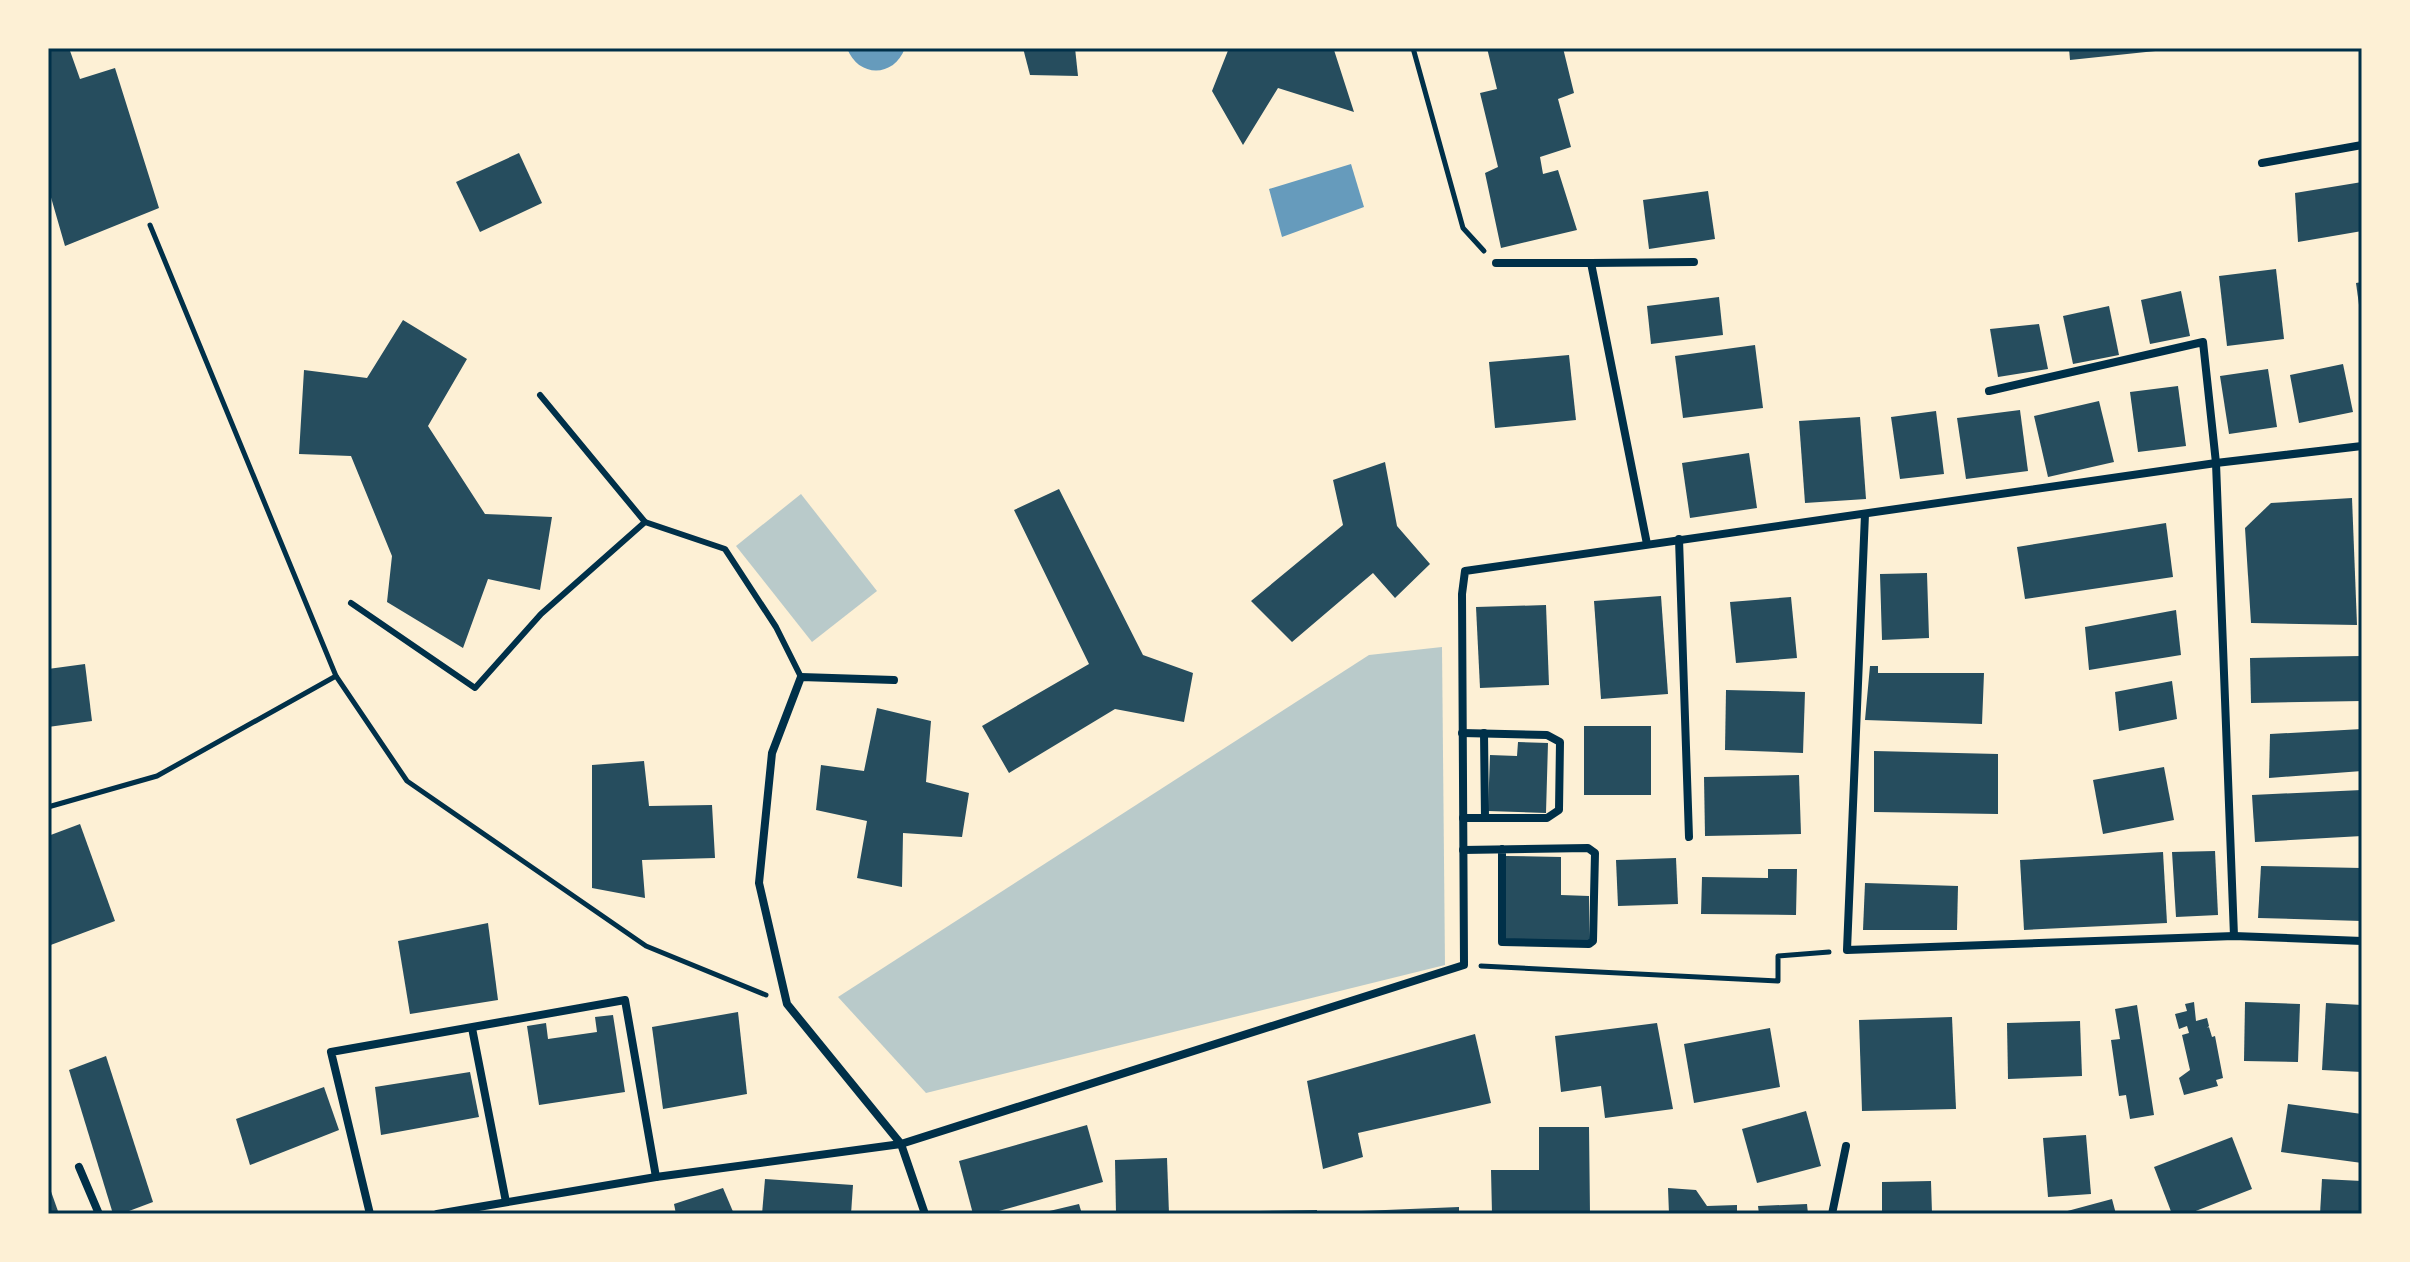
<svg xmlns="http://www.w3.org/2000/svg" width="2410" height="1262" viewBox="0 0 2410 1262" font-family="Roboto,sans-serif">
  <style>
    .green { fill: #b9caca }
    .water { fill: #669bbc }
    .building { fill: #264d5e }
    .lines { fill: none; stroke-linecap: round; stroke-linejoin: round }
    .path { stroke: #003049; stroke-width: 5 }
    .service { stroke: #003049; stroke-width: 6 }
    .minor { stroke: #003049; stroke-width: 8 }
    .neatline { fill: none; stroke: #003049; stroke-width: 3 }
  </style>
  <rect width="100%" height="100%" fill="#fdf0d5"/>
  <g class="green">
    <polygon points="801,494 877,591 812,642 736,546"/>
    <polygon points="1442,647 1445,965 926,1093 838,997 1369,655"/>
  </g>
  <g class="water">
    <path d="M847,48H905C894,78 858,78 847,48Z"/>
    <polygon points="1351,164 1364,207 1282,237 1269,189"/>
  </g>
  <g class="building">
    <polygon points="48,48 69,48 80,79 115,68 159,208 65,246 48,187"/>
    <polygon points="1023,48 1075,48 1078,76 1030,75"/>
    <polygon points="1229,48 1330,48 1334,50 1354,112 1278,88 1243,145 1212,91"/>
    <polygon points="1487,48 1563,48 1574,93 1558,99 1571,147 1540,157 1543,174 1558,170 1577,230 1501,248 1485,173 1498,167 1480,93 1497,89"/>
    <polygon points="2069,48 2165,48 2165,50 2070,60"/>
    <polygon points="519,153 542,203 480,232 456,182"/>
    <polygon points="2362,182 2362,231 2298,242 2295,193"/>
    <polygon points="1708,191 1715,239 1649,249 1643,200"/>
    <polygon points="2276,269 2284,339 2227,346 2219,276"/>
    <polygon points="2362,282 2362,312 2360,312 2356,283"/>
    <polygon points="2181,291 2190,336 2150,344 2141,300"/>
    <polygon points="1719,297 1723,335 1651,344 1647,306"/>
    <polygon points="2109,306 2119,355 2073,364 2063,316"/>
    <polygon points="403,320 467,359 428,426 485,514 552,517 540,590 488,579 463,648 387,602 392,556 351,456 299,454 304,370 367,378"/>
    <polygon points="2039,324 2048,369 1998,377 1990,329"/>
    <polygon points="1755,345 1763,408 1683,418 1675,356"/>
    <polygon points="1569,355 1576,420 1495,428 1489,362"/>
    <polygon points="2343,364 2353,412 2299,423 2290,375"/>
    <polygon points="2268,369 2277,427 2229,434 2220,376"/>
    <polygon points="2178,386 2186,446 2138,452 2130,392"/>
    <polygon points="2099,401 2114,462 2048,477 2034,416"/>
    <polygon points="2020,410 2028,471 1966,479 1957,418"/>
    <polygon points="1936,411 1944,474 1900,479 1891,417"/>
    <polygon points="1860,417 1866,499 1805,503 1799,421"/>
    <polygon points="1749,453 1757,508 1690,518 1682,463"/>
    <polygon points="1385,462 1397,526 1430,564 1395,598 1373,573 1292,642 1251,601 1343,525 1333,480"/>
    <polygon points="1059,489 1143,655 1193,673 1184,722 1115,709 1009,773 982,726 1089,664 1014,510"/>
    <polygon points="2352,498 2357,625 2251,623 2245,528 2271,503"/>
    <polygon points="2166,523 2173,577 2025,599 2017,547"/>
    <polygon points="1927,573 1929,638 1882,640 1880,574"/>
    <polygon points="1661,596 1668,694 1601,699 1594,601"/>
    <polygon points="1791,597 1797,658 1736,663 1730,602"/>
    <polygon points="1546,605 1549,685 1480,688 1476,607"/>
    <polygon points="2176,610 2181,655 2089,670 2085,627"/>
    <polygon points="2362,656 2362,701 2251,703 2250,658"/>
    <polygon points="85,664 92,721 48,727 48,669"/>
    <polygon points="1870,666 1878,666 1878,673 1984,673 1982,724 1865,720"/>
    <polygon points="2172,681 2177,719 2119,731 2115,692"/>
    <polygon points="1726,690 1805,692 1803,753 1725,750"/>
    <polygon points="877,708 931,721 926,782 969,793 962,837 903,833 902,887 857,878 867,821 816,810 821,765 864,771"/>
    <rect x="1584" y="726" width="67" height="69"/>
    <polygon points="2362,729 2362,771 2269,778 2270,734"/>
    <polygon points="1518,742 1548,743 1546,813 1488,811 1490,755 1517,756"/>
    <polygon points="1874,751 1998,754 1998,814 1874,812"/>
    <polygon points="644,761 649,806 712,805 715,858 642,860 645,898 592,888 592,765"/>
    <polygon points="2164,767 2174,820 2103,834 2093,780"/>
    <polygon points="1799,775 1801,834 1705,836 1704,777"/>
    <polygon points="2362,790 2362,836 2255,842 2252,795"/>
    <polygon points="80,824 115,921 48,946 48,836"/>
    <polygon points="2215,851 2218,915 2176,917 2172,852"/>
    <polygon points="2163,852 2167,923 2024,930 2020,860"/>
    <polygon points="1506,856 1561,857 1561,895 1589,896 1589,941 1505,940"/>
    <polygon points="1676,858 1678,904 1618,906 1616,860"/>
    <polygon points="2261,866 2362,868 2362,921 2258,918"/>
    <polygon points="1768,869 1797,869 1796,915 1701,914 1702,877 1768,878"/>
    <polygon points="1865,883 1958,886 1957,930 1863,930"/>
    <polygon points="488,923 498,1000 410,1014 398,941"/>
    <polygon points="2194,1002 2196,1021 2207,1018 2209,1026 2207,1028 2209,1027 2212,1037 2215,1036 2223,1078 2216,1080 2218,1086 2184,1095 2179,1078 2190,1070 2182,1035 2189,1033 2187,1026 2179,1029 2175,1014 2187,1011 2185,1004"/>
    <polygon points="2245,1002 2300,1004 2298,1062 2244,1061"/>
    <polygon points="2326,1003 2362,1005 2362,1072 2322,1070"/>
    <polygon points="2137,1005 2154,1115 2130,1119 2126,1095 2119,1096 2111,1040 2120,1039 2115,1009"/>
    <polygon points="738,1012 747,1094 663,1109 652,1027"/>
    <polygon points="613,1015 625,1092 539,1105 527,1026 546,1023 548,1039 597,1032 595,1017"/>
    <polygon points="1952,1017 1956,1109 1862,1111 1859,1020"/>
    <polygon points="2080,1021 2082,1076 2008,1079 2007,1023"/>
    <polygon points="1657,1023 1673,1109 1605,1118 1601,1086 1561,1092 1555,1036"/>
    <polygon points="1770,1028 1780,1087 1694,1103 1684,1044"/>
    <polygon points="1475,1034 1491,1103 1358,1133 1363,1157 1323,1169 1307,1081"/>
    <polygon points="106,1056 153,1202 121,1214 113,1214 69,1070"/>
    <polygon points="470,1072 479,1117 381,1135 375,1087"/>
    <polygon points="324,1087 339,1130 250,1165 236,1119"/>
    <polygon points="2288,1104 2362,1114 2362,1163 2281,1152"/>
    <polygon points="1806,1111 1821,1166 1757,1183 1742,1129"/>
    <polygon points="1087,1125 1103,1182 988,1214 973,1214 959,1161"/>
    <polygon points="1539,1127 1589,1127 1590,1214 1492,1214 1491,1170 1539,1170"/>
    <polygon points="2086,1135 2091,1194 2048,1197 2043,1138"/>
    <polygon points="2232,1137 2252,1189 2188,1214 2172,1214 2154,1167"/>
    <polygon points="1167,1158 1169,1214 1116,1214 1115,1160"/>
    <polygon points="765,1179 853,1185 851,1214 762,1214"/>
    <polygon points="2322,1179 2362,1181 2362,1214 2320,1214"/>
    <polygon points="1931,1181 1932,1214 1882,1214 1882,1182"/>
    <polygon points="48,1183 59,1214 48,1214"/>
    <polygon points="723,1188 734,1214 676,1214 674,1204"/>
    <polygon points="1668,1188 1696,1190 1707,1206 1737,1205 1737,1214 1669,1214"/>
    <polygon points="2112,1199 2116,1214 2060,1214 2060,1213"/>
    <polygon points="1079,1204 1082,1214 1042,1214 1041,1213"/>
    <polygon points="1807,1204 1808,1214 1759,1214 1758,1206"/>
    <polygon points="1459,1207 1459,1214 1361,1214 1361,1211"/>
    <polygon points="1317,1210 1317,1214 1260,1214 1260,1211"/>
  </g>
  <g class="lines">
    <g class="path">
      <polyline points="1413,48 1463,228 1484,251"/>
      <polyline points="150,225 336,676 407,781 646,946 766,995"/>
      <polyline points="48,807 157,776 336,676"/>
      <polyline points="1481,966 1778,981 1778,956 1829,952"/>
    </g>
    <g class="service">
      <polyline points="540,395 645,522"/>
      <polyline points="351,603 475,688 541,614 645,522 725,549 776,627 801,677"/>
    </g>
    <g class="minor">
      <polyline points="2262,163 2362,145"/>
      <polyline points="1496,263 1591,263 1647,544"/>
      <polyline points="1591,263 1694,262"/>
      <polyline points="1989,391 2203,342 2216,463 2234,936"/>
      <polyline points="1865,514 1847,950 2234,936 2362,941"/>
      <polyline points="1679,539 1689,837"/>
      <polyline points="894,680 801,677 772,753 759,883 787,1004 901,1144 925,1214"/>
      <polyline points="1462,733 1547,735 1560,742 1559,810 1547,818 1463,818"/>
      <polyline points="1484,733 1485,818"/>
      <polyline points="1463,850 1588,848 1595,853 1593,941 1589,944 1502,942 1502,849"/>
      <polyline points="472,1028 506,1202"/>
      <polyline points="79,1167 99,1214"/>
      <polyline points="370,1214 331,1052 625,1000 656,1177"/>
      <polyline points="437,1214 656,1177 901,1144 1464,965 1462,594 1465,571 2216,463 2362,446"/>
      <polyline points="1832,1214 1846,1146"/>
    </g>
  </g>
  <rect width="2410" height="1262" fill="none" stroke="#fdf0d5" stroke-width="100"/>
  <rect x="50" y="50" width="2310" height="1162" class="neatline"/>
</svg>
